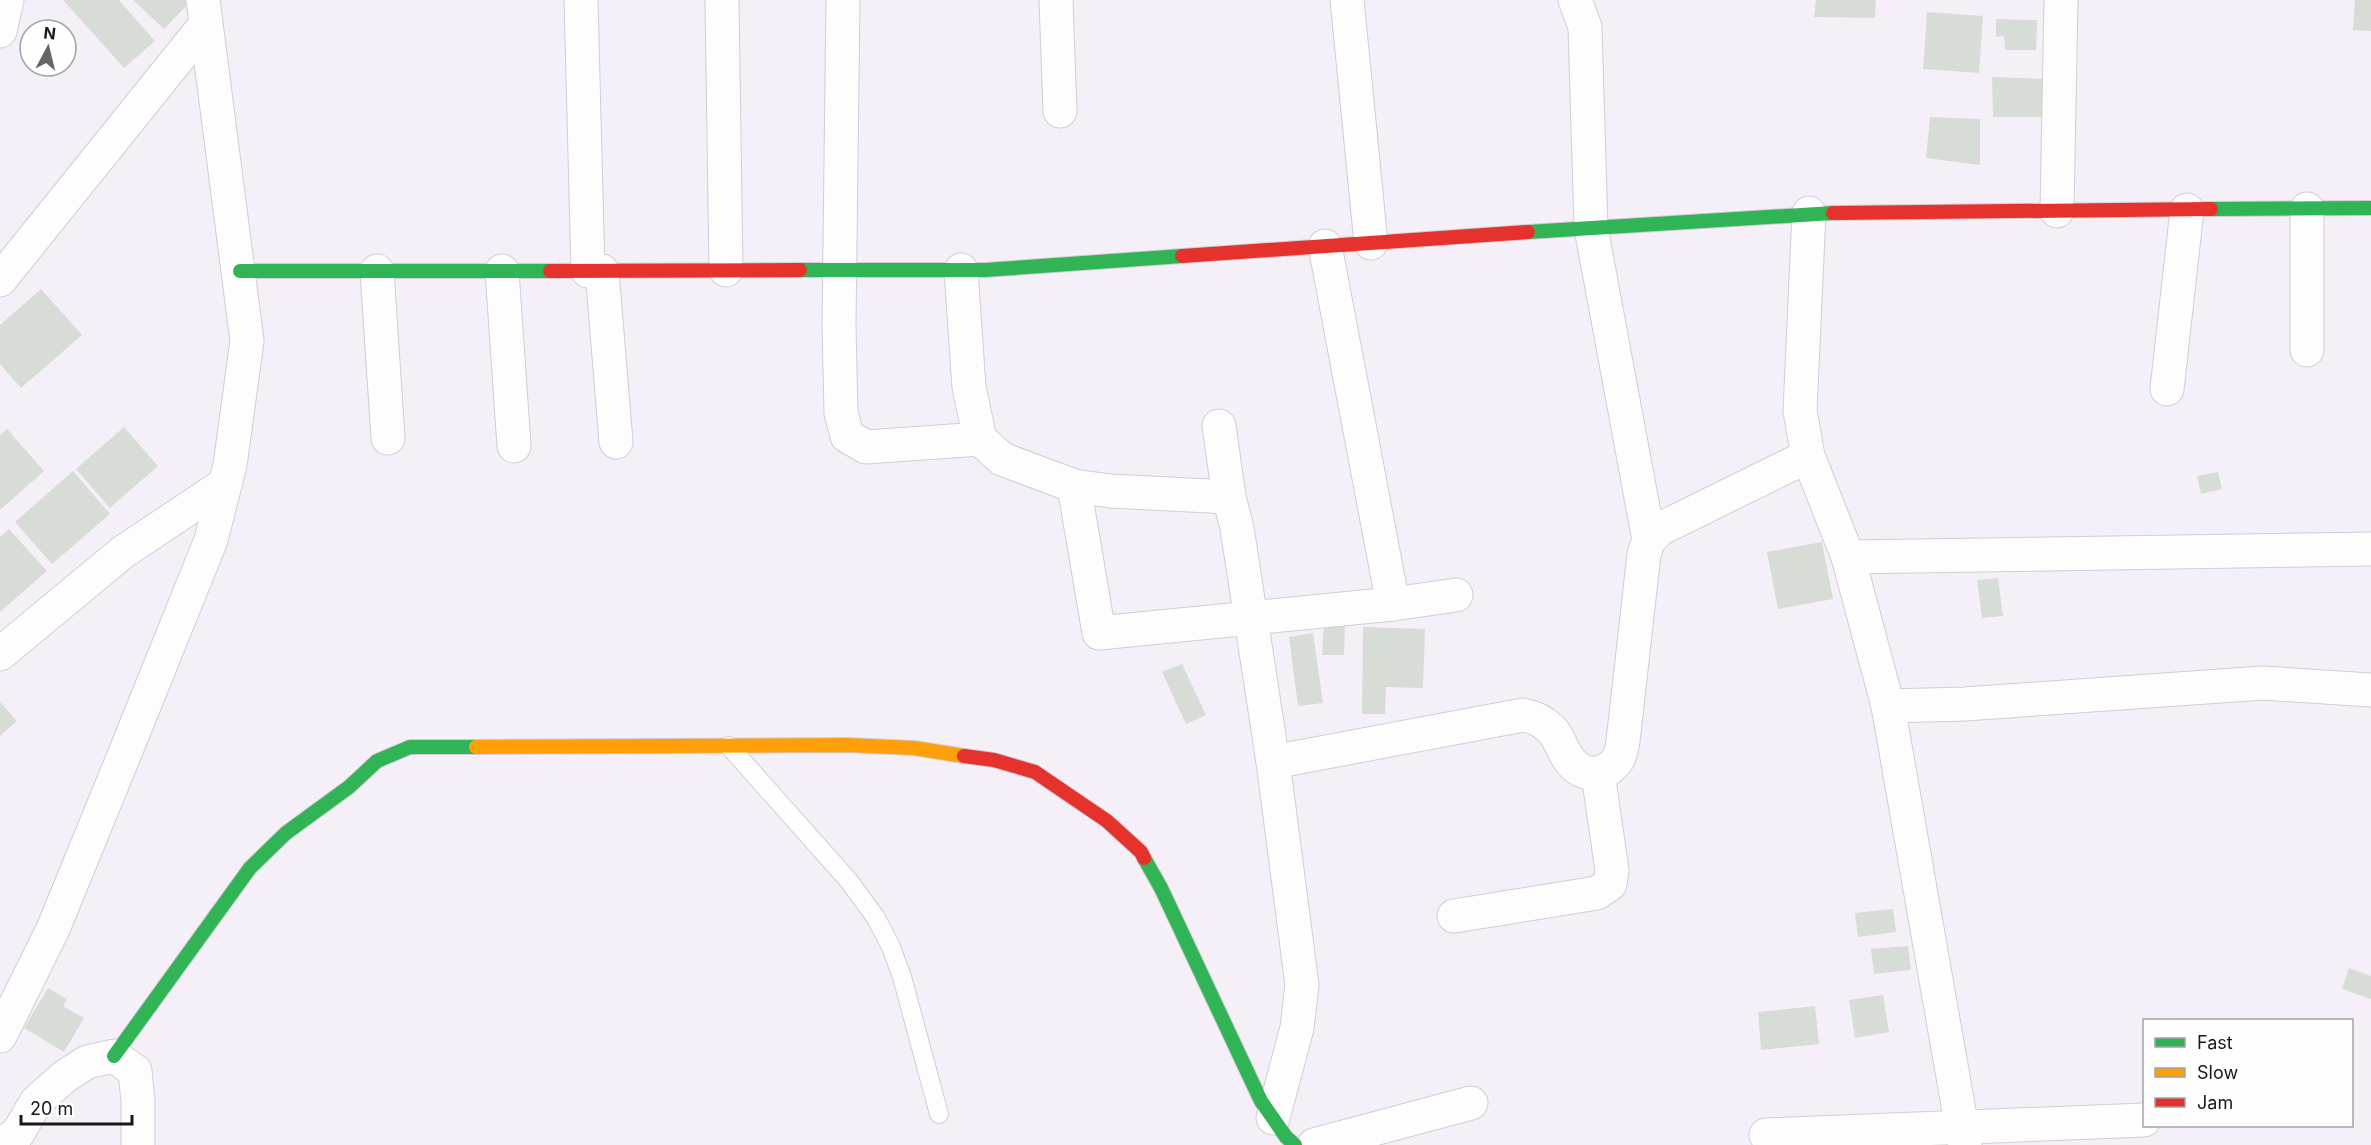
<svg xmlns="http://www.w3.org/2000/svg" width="2371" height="1145" viewBox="0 0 2371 1145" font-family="Inter,sans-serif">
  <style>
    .building { fill: #d8dcd6 }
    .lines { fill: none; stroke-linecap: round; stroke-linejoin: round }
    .lane-casing { stroke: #d1cdd3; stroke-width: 20 }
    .street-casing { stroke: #d1cdd3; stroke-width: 35 }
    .fast-casing { stroke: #d1cdd3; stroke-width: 16 }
    .slow-casing { stroke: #d1cdd3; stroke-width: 16 }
    .jam-casing { stroke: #d1cdd3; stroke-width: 16 }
    .lane { stroke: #fefdfe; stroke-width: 18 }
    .street { stroke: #fefdfe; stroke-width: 33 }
    .fast { stroke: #30b455; stroke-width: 14 }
    .slow { stroke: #ff9f0a; stroke-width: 14 }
    .jam { stroke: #e5322d; stroke-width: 14 }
  </style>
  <rect width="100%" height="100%" fill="#f5f0f8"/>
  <g class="building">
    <polygon points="63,0 119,0 155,41 124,68"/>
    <polygon points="133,0 192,0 164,29"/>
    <polygon points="1816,0 1876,0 1875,18 1814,17"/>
    <polygon points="2355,0 2371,0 2371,31 2353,30"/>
    <polygon points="1927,12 1983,16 1979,73 1923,69"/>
    <polygon points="1996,19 2037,20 2036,50 2005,50 2004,36 1996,37"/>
    <polygon points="1992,77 2049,79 2051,117 1993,117"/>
    <polygon points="1930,117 1980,119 1980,165 1926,158"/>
    <polygon points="41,289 82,335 21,388 0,364 0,325"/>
    <polygon points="124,427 158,466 110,508 76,469"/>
    <polygon points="7,429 44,471 0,510 0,435"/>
    <polygon points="73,471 110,514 52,564 15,522"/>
    <polygon points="2218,472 2222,489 2201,494 2197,476"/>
    <polygon points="9,529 47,571 0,612 0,537"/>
    <polygon points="1822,542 1833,599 1778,609 1767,552"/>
    <polygon points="1998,578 2003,616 1982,618 1977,580"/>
    <polygon points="1324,623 1345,623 1344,655 1322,655"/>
    <polygon points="1363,627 1425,629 1423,688 1386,687 1385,714 1362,714"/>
    <polygon points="1313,633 1323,703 1298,706 1289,637"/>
    <polygon points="1182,664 1206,715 1186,724 1162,672"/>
    <polygon points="0,702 17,721 0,736"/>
    <polygon points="1893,909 1896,932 1858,937 1855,913"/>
    <polygon points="1908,946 1911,970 1874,974 1871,949"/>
    <polygon points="2349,968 2371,976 2371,999 2342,989"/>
    <polygon points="48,988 67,999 63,1006 84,1018 64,1052 24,1028"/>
    <polygon points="1883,995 1889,1032 1855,1038 1849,1000"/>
    <polygon points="1815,1006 1819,1044 1761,1050 1758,1012"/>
  </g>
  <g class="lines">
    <g class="lane-casing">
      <polyline id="lane" points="729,746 849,881 876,918 891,947 902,977 939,1114"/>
    </g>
    <g class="street-casing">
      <g id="street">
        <polyline points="581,0 588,271"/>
        <polyline points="722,0 726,270"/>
        <polyline points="843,0 839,325 841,413 847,436 866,447 980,439"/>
        <polyline points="1056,0 1060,111"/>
        <polyline points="1347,0 1371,243"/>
        <polyline points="1575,0 1585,27 1591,228 1649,540"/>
        <polyline points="0,31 7,0"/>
        <polyline points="2057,211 2061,0"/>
        <polyline points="1809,213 1800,411 1808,456 1848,557 1888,706 1965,704 2263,683 2371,690"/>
        <polyline points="1325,246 1393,604"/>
        <polyline points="961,270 969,387 980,439 1002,459 1074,486 1110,491 1229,497"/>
        <polyline points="377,271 388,438"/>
        <polyline points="502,271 514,446"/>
        <polyline points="602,271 616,442"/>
        <polyline points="0,280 206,24"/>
        <polyline points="2307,350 2307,209"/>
        <polyline points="2167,389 2187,210"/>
        <polyline points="1219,426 1229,497 1237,528 1273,762 1302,985 1297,1028 1273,1118"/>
        <polyline points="1074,486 1099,633 1393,604 1456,595"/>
        <polyline points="1848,557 2371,549"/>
        <polyline points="0,654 123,552 225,484"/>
        <polyline points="1888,706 1965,1145"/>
        <path d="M1273,762L1523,715C1535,717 1543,721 1552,730C1560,739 1563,753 1571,762C1584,778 1606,777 1618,759C1621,754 1622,747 1623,741L1644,554L1649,540L1660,529L1808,456"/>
        <polyline points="1454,916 1597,893 1610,884 1612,870 1598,774"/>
        <polyline points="0,1036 53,929 125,753 211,540 230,465 247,341 203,0"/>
        <polyline points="1766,1135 2144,1120"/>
        <polyline points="0,1145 18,1133 36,1102 64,1077 87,1062 114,1056 135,1071 138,1101 138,1145"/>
        <polyline points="1314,1145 1471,1103"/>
      </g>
    </g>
    <g class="fast-casing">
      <g id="fast">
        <polyline points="2211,209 2371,208"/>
        <polyline points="1528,232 1833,213"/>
        <polyline points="800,270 985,270 1182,256"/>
        <polyline points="240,271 550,271"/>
        <polyline points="1144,858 1161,888 1261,1101 1286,1137 1295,1145"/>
        <polyline points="114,1056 250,868 286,833 349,787 377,761 410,747 476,747"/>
      </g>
    </g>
    <g class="slow-casing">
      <polyline id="slow" points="476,747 847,745 914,748 964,756"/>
    </g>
    <g class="jam-casing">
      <g id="jam">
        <polyline points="1833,213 2211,209"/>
        <polyline points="1182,256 1528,232"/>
        <polyline points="550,271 800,270"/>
        <polyline points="964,756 994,760 1035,772 1107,821 1141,852 1144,858"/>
      </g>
    </g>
    <use href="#lane" class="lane"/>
    <use href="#street" class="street"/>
    <use href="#fast" class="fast"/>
    <use href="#slow" class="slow"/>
    <use href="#jam" class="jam"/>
  </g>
  <rect x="2143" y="1019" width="210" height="108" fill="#fefefe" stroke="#a3a2a4" stroke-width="1.5"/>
  <rect x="2155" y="1038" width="30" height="9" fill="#30b455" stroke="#a3a2a4" stroke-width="1.5"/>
  <text x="2197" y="1049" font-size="18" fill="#1a171c">Fast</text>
  <rect x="2155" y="1068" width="30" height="9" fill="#ff9f0a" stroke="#a3a2a4" stroke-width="1.5"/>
  <text x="2197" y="1079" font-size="18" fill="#1a171c">Slow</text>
  <rect x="2155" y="1098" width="30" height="9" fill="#e5322d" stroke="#a3a2a4" stroke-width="1.5"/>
  <text x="2197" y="1109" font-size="18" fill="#1a171c">Jam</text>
  <g transform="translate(48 48) rotate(7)"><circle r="28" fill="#fefefe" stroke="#a3a2a4" stroke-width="1.5"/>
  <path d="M0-4.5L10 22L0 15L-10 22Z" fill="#676369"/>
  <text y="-9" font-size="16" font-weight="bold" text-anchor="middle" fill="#1a171c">N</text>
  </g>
  <path d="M21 1115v9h111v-9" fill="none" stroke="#1a171c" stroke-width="3"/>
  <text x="30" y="1115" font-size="18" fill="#1a171c" stroke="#fefefe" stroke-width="4.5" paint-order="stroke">20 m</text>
</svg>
